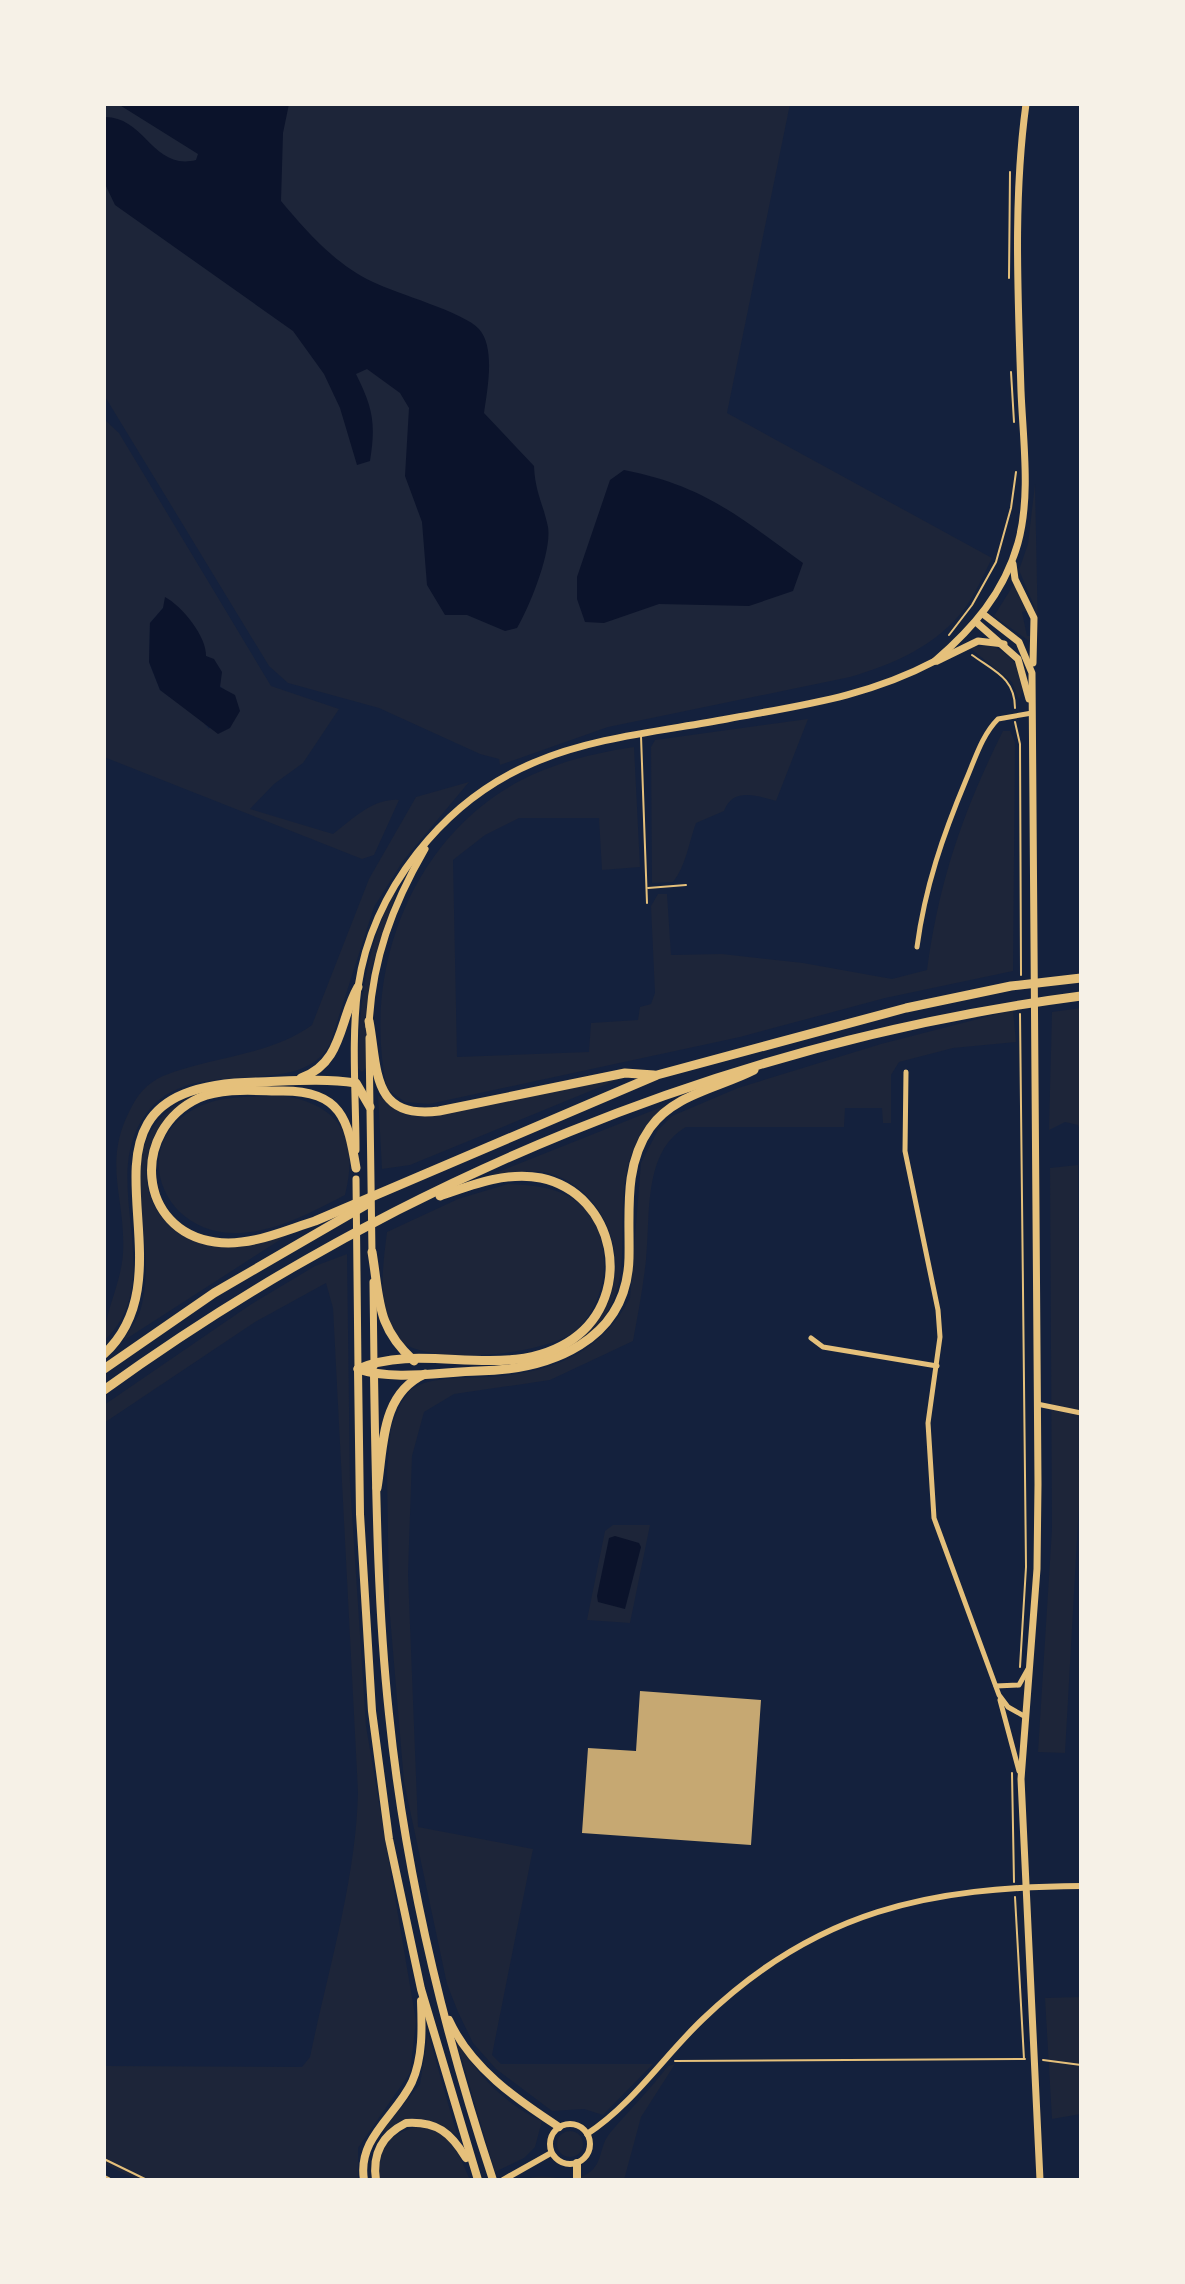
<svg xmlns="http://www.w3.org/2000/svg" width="1185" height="2284" viewBox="0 0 1185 2284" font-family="'Times New Roman',serif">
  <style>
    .green { fill: #1d2539; fill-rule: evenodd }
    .water { fill: #0b132b }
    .building { fill: #c6a872 }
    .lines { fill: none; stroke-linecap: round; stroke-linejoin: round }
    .path { stroke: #e5c07b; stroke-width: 2 }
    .service { stroke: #e5c07b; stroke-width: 2 }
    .minor { stroke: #e5c07b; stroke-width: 5 }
    .tertiary { stroke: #e5c07b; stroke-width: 6 }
    .secondary { stroke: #e5c07b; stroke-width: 7 }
    .primary { stroke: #e5c07b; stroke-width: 7 }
    .trunk { stroke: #e5c07b; stroke-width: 8 }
    .motorway { stroke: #e5c07b; stroke-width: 9 }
  </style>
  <rect width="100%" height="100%" fill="#14213d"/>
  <g class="green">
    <path d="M104,104H790L727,413L992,558C984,574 976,593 965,608C938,645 892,665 850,677L608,727L500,765L499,759L480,754L379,708L288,683L269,666L104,395Z"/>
    <path d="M104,419L119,433L271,686L339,709L303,763L274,784L250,809L333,834C353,819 373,798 399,800L374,855L362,859L104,757ZM163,608L206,656L220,686L230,695L209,729L199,717L160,690L149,662L150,623Z"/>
    <polygon points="1035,484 1038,634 1034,606 1019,570 1028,544"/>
    <polygon points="1014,584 1028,611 1022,612 1027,636 1031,636 1029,641 994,616"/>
    <path d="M987,645C1010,650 1031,675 1019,700L1012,682L970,648Z"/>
    <path d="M808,719L776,801C757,796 733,787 724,811L696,823C689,842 686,866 673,882L652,883L651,747L655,740Z"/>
    <path d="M1003,731H1010L1015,742L1013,971L885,998L740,1037L429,1104L405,1102L387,1089C363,979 405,855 501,792C541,766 587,754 634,747L640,867L602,870L599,818H519L485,835L453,860L457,1057L589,1052L591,1023L638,1020L640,1007L651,1004L655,993L651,906L658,894H667L671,955L722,954L803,963L892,979L927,970C939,881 963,811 1003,731Z"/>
    <path d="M469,782L403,861L374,907L330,1044C299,1102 196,1053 149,1110C93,1178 172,1277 104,1341C104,1312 121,1285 123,1253C126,1198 102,1164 130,1110C138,1094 146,1084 163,1076C212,1056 270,1056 312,1025L369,879L416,797Z"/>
    <path d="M393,894L395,896L371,970L366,1068L362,1072L358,1068C359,1006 365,951 393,894Z"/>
    <polygon points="1081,1008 1081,1134 1078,1125 1065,1122 1049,1130 1052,1012"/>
    <path d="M1013,1010L1016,1042L953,1048L899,1062L891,1075V1123H883L882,1108H845L844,1127H686C642,1152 651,1218 646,1260C643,1288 638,1314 633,1341L550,1380L454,1394L424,1412L412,1456L408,1574L418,1827L533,1849L492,2055L501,2064H653L603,2115L584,2109L552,2111L496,2069L473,2043L458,2012L447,1984L404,1782L389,1604L387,1471L391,1427L401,1403L411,1389L424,1383C445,1377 465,1378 486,1377C548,1374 600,1355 630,1298L641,1163L658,1130L672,1116L738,1088L881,1044Z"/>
    <polygon points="622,1078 410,1165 382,1169 378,1095 406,1115 424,1117"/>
    <path d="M198,1093C131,1125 126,1221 202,1243C230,1251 259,1242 286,1236L123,1341C129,1329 138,1320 141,1308C163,1228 96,1138 198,1093Z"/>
    <path d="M284,1096C341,1105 359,1139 345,1195C312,1212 274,1233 236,1233C162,1234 128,1146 194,1109C221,1094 254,1097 284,1096Z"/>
    <path d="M669,1104C657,1115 644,1127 637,1141C600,1216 659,1301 563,1351C579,1338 597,1325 606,1307C631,1256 604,1188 548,1173C529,1168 512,1175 493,1174Z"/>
    <polygon points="1078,1165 1079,1504 1065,1753 1038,1752 1052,1529 1050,1168"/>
    <path d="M508,1184C533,1185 562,1187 582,1206C616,1239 609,1303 574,1332C545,1355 416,1370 394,1334C377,1305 383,1264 387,1232L458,1199Z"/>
    <path d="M347,1254L350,1483L366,1726L416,2021L410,2073L358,2148V2180H138L104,2164V2066L302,2067L310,2057C328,1970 356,1880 358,1792L333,1308L326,1283L255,1322L104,1423V1405L250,1305L315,1266Z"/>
    <polygon points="613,1525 650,1525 630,1623 587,1620 605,1531"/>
    <polygon points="1081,1997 1081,2114 1052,2119 1045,1998"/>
    <path d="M428,2033L457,2135C433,2119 411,2116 386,2132L383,2130L420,2084Z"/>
    <path d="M456,2040C479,2076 503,2103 542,2121L535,2147L524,2158L495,2172Z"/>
    <path d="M675,2064L641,2117L624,2180H524C545,2170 565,2185 585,2175C604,2166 598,2147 610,2133C628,2111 650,2090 668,2066Z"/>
    <path d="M421,2126C452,2133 458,2152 470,2180H380C371,2150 394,2130 421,2126Z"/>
    <circle cx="570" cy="2144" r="13"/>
  </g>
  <g class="water">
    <path d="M118,104H289L283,133L281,201C307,232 336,265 373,282C397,294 464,312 479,329C496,348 487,391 484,413L534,466C535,492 543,503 548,527C552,551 530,606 517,628L505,631L467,615H445L427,585L422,522L405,476L409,408L400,393L367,369L356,374C373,408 376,423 370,461L357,465L340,408L324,374L293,331L115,205L104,182V117C145,116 153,171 196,160L198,154Z"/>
    <path d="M624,470C705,486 738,516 803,563L793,591L749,606L659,604L604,623L585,622L577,599V577L610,480Z"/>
    <path d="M165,597C182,606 207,637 206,656L214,659L222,672L220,687L235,695L240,711L230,728L218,734L160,690L149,662L150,623L163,608Z"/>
    <polygon points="615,1536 639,1543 641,1547 625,1609 598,1602 597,1596 609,1538"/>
  </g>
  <polygon class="building" points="640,1691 761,1700 751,1845 582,1833 588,1748 636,1751"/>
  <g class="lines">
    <g class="path">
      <polyline points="1009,278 1010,172"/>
      <polyline points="1011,372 1014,422"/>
      <polyline points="949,635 972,605 996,562 1011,508 1016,472"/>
      <path d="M972,655C994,671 1015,678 1015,708"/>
      <polyline points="1015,722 1020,744 1021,975"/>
      <polyline points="1020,1667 1026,1567 1020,1014"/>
      <polyline points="1012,1773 1014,1882"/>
      <polyline points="1015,1897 1024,2059"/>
      <polyline points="1043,2060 1081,2065"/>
      <polyline points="675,2061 1025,2059"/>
      <polyline points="104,2159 147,2180"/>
    </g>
    <g class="service">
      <polyline points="641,736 647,903"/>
      <polyline points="648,888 686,885"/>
    </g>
    <g class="minor">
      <path d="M917,947C925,887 943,835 966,780C975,759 982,735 998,719L1032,713"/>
      <polyline points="906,1072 905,1151 938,1310 940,1337 928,1423 934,1518 999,1695 1008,1707 1024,1716"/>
      <polyline points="811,1338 823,1347 937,1366"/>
      <polyline points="1037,1404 1081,1413"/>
      <polyline points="996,1686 1019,1685 1028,1669"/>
      <polyline points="1000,1700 1019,1771"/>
    </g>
    <g class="tertiary">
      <circle cx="570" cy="2144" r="20"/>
      <path d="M587,2134C633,2104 664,2056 703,2019C816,1910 930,1887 1081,1886"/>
      <polyline points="104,2178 108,2180"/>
      <polyline points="503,2180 551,2153"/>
    </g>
    <g class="secondary">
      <polyline points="1013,564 1015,579 1034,618 1033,663"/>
      <polyline points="983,614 1019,642 1032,673 1038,1484 1037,1569 1021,1779 1040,2180"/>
      <polyline points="976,622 1018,659 1029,699"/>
      <path d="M935,661C973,628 1004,593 1018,543C1031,496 1023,440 1021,391C1018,295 1013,199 1026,104"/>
      <polyline points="937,661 978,641 1004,644"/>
    </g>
    <g class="primary">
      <path d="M369,1026C372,960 392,906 425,849"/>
      <polyline points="369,1038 372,1254"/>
      <path d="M356,1150C356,1096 351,1040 358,987C372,891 443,801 533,763C593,737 663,731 727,719C802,705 867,697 935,661"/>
      <polyline points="356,1179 358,1369"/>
      <polyline points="373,1282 374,1366"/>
    </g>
    <g class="trunk">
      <polyline points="358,1369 360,1514 372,1711 389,1839 421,1989 478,2180"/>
      <path d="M374,1375C376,1487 377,1602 389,1714C405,1872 443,2029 493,2180"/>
      <path d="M449,2020C471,2068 516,2099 559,2127"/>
      <path d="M364,2180C357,2138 396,2116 412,2082C423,2057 422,2028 421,2001"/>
      <path d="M376,2180C372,2154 382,2135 406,2123C437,2121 451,2133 466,2158"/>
      <polyline points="577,2180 577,2163"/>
    </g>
    <g class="motorway">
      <path d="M369,1021C378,1069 371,1120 439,1111L625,1073L654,1075"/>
      <path d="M301,1078C343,1063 339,1020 358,987"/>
      <path d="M356,1168C348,1119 341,1091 283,1091C257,1091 224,1087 199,1098C130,1130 137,1231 215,1242C250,1247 283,1231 315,1221L657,1075L906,1008L1011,986L1081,978"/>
      <path d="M372,1252C380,1300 376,1327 414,1361"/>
      <path d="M104,1354C203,1263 39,1085 258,1082C290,1081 324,1078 356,1083L370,1107"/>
      <polyline points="104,1369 214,1293 369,1203"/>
      <path d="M358,1369C394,1381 440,1372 478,1371C550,1370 627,1341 629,1258C630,1214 623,1166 650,1128C674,1094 719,1088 754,1070"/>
      <path d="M358,1369C424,1340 509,1384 573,1339C635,1295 616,1194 541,1178C507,1171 471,1185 440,1196"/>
      <path d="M104,1390C392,1182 728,1042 1081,996"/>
      <path d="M377,1488C384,1447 380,1394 425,1374"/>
    </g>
  </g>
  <rect width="1185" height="2284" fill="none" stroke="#f6f1e7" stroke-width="212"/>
</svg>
